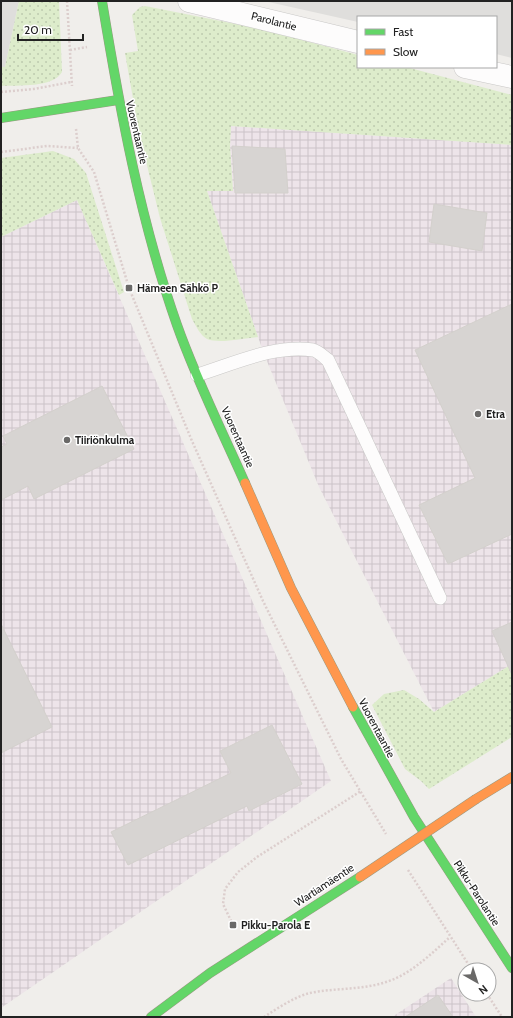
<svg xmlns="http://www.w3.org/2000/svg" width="513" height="1018" viewBox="0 0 513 1018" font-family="Cabin,sans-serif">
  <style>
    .residential { fill: #dfdedc }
    .industrial { fill: url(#industrial-grid) }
    .grass { fill: url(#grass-dots) }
    .building { fill: #d7d4d2; stroke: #d3d0cc }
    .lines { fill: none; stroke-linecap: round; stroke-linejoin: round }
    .lane-casing { stroke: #c9c8c7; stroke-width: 14 }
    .street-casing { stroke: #c9c8c7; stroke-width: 23 }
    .fast-casing { stroke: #999a82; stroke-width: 10 }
    .slow-casing { stroke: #999a82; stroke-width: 10 }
    .path { stroke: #dccecd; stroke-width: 2.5; stroke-dasharray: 2 2; stroke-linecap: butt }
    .lane { stroke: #fdfcfc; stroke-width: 13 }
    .street { stroke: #fdfcfc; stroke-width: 22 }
    .fast { stroke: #63d668; stroke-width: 9 }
    .slow { stroke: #ff974d; stroke-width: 9 }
    .slow-bridge-casing { stroke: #999a82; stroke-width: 10; stroke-linecap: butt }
    .slow-bridge { stroke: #ff974d; stroke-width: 9 }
    .poi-dot { fill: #6a6968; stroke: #fff; stroke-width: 1.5 }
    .labels { text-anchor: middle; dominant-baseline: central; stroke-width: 3; stroke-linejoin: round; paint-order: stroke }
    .street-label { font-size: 11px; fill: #222; stroke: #fff }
    .poi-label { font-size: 11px; font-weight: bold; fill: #222; stroke: #fff; text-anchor: start }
  </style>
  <defs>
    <pattern id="industrial-grid" width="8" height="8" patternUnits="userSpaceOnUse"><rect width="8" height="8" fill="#ede4e9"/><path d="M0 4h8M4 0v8" fill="none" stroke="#cbc3c8"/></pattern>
    <pattern id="grass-dots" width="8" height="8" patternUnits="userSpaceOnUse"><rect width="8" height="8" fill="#ddeccb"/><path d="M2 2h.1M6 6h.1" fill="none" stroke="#bdcaae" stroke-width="1.8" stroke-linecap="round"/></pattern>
  </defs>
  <rect width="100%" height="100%" fill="#f0eeeb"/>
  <g class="residential">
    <polygon points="1,1 19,1 5,67 1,67"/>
    <polygon points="264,1 512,1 512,58 496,54 496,17 358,17 358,22"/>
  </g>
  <g class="industrial">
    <polygon points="231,126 512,145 512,664 434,712 319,487 264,354 207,191 233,191 230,146"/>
    <polygon points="77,200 331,781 1,1008 1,237"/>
    <polygon points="451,978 476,1017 392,1017"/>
  </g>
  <g class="grass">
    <path d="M19,1H59L62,72C53,88 18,85 1,86V67H5Z"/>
    <path d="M145,6L261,29L358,55V67H406L512,95V145L231,126L230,146L233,191H207L258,337C245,338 219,344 207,339C200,335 196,326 192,319L160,218L139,133L125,53L138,51L132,15L140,7Z"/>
    <polygon points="53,151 74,159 86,173 124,292 119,295 77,200 1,237 1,158"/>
    <polygon points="512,664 512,737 429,789 421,781 405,769 372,705 384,694 404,690 419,699 434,712"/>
  </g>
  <g class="building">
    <polygon points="232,146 285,149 288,193 235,193"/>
    <polygon points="434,204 487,213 482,251 429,242"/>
    <polygon points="512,304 512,534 448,564 419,505 475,478 415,350"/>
    <polygon points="102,386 134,449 34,499 28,486 1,500 1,447 7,444 3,436"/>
    <polygon points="512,622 512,675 492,631"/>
    <polygon points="1,624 52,727 1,753"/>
    <polygon points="272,725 302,784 249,811 247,806 128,865 111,832 231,773 220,751"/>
    <polygon points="438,995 453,1017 405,1017"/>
  </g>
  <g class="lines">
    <g class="lane-casing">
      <path id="lane" d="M197,375C233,364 275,344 313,350C318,351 324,357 328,360L440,598"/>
    </g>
    <g class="street-casing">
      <g id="street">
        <polyline points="189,1 358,42"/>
        <polyline points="465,67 512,77"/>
      </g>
    </g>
    <g class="fast-casing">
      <g id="fast">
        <path d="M102,1C120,110 140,220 177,325C196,379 222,431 245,483"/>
        <polyline points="1,118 118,100"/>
        <polyline points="353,707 414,817 512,968"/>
        <polyline points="151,1017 210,973 360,877"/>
      </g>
    </g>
    <g class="slow-casing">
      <g id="slow">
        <polyline points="245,483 291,588 353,707"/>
        <polyline points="476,799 512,777"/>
      </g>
    </g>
    <g class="path">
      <polyline points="67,1 72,86"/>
      <polyline points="70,50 87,47"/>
      <polyline points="1,92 34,89 71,82"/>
      <polyline points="76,129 78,148 94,172 129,288 192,441 263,601 341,759 386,834"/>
      <polyline points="1,152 47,146 78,148"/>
      <polyline points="408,870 472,970"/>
      <polyline points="512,907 512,908"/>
      <polyline points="233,925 223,904 225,889 238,872 257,857 361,791"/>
      <polyline points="487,994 502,1017"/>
      <path d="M264,1017C278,1008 294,997 310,993C334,988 359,990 383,983C409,976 431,954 450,937"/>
    </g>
    <use href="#lane" class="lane"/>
    <use href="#street" class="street"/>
    <use href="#fast" class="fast"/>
    <use href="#slow" class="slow"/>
    <g class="slow-bridge-casing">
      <polyline id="slow-bridge" points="360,877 476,799"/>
    </g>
    <use href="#slow-bridge" class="slow-bridge"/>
  </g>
  <g class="poi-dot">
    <rect x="125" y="284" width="8" height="8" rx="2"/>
    <circle cx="478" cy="414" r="4"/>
    <circle cx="67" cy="440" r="4"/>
    <rect x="229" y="921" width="8" height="8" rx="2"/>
  </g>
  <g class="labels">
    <g class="street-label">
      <text transform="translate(274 21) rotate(14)">Parolantie</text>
      <text transform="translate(137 132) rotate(77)">Vuorentaantie</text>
      <text transform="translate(238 437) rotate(66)">Vuorentaantie</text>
      <text transform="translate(377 728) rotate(62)">Vuorentaantie</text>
      <text transform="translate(324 885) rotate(-33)">Wartiamäentie</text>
      <text transform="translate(477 893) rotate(57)">Pikku-Parolantie</text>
    </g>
    <g class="poi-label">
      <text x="137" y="288">Hämeen Sähkö P</text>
      <text x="486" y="414">Etra</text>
      <text x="75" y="440">Tiiriönkulma</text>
      <text x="241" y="925">Pikku-Parola E</text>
    </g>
  </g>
  <rect width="513" height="1018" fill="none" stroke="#222222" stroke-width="4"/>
  <rect x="357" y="16" width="140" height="52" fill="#ffffff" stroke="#a7a7a7"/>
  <rect x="365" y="29" width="20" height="6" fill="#63d668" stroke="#a7a7a7"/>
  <text x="393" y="36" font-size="12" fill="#222222">Fast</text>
  <rect x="365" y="49" width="20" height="6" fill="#ff974d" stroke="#a7a7a7"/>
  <text x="393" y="56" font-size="12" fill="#222222">Slow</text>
  <g transform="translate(477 982) rotate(141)"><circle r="19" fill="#ffffff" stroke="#a7a7a7"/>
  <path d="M0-3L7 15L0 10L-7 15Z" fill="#6a6968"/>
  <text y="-6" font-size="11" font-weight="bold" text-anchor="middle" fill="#222222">N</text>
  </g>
  <path d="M18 34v6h65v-6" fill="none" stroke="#222222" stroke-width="2"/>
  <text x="24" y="34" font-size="12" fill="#222222" stroke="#ffffff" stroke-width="3" paint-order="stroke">20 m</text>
</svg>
